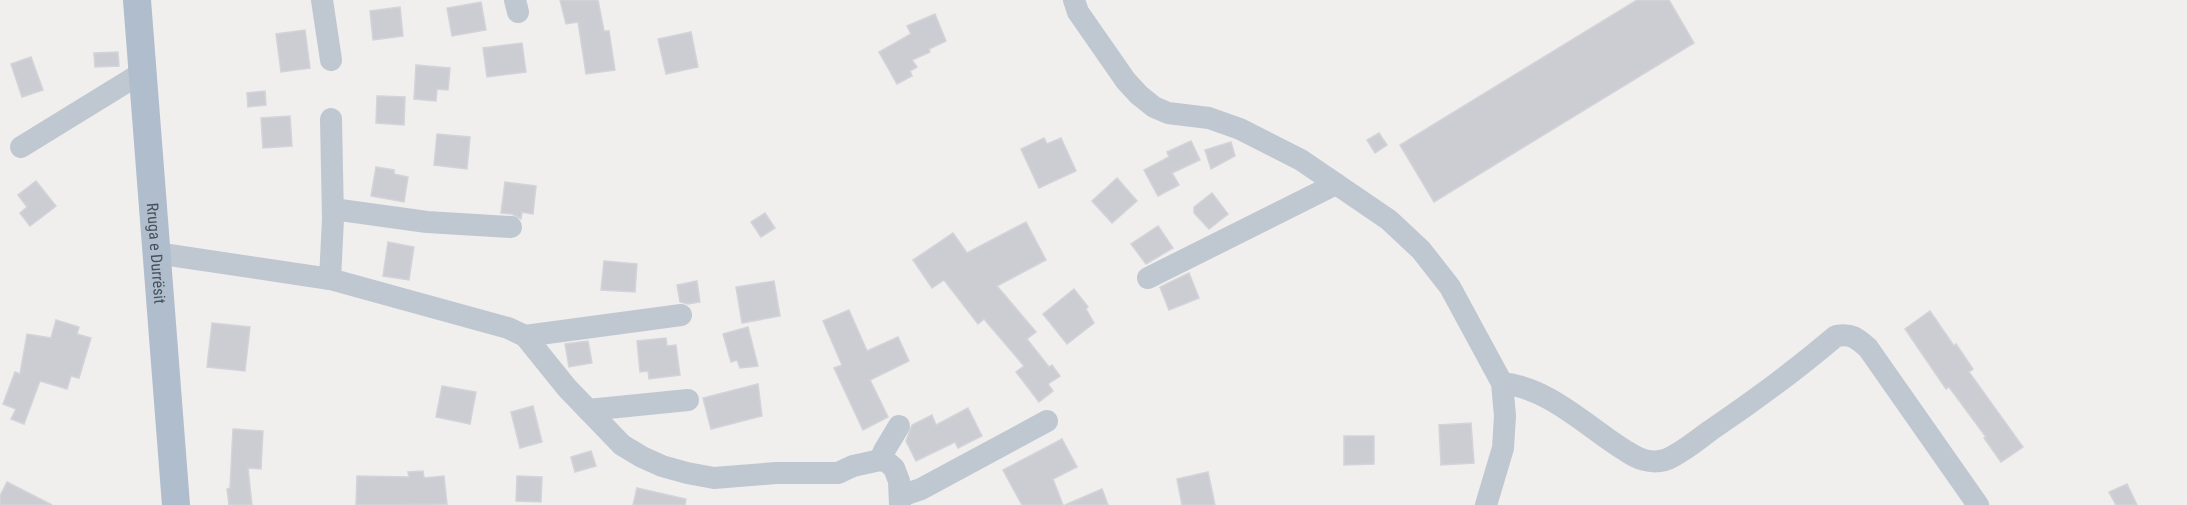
<svg xmlns="http://www.w3.org/2000/svg" width="2187" height="505" viewBox="0 0 2187 505" font-family="'Roboto Condensed',sans-serif">
  <style>
    .building { fill: #cbcdd3; stroke: #d2d4d9; stroke-width: 1.5 }
    .lines { fill: none; stroke-linecap: round; stroke-linejoin: round }
    .minor { stroke: #bfc8d0; stroke-width: 22 }
    .major { stroke: #afbdcc; stroke-width: 28 }
    .labels { text-anchor: middle; dominant-baseline: central; stroke-width: 5; stroke-linejoin: round; paint-order: stroke }
    .street-label { font-size: 16px; fill: #47515b; stroke: #fff }
  </style>
  <rect width="100%" height="100%" fill="#f1eeee"/>
  <g class="building">
    <polygon points="560,0 598,0 604,31 609,31 615,70 586,74 578,22 566,24"/>
    <polygon points="1637,0 1669,0 1694,43 1434,202 1400,145"/>
    <polygon points="481,2 486,30 452,36 447,8"/>
    <polygon points="400,7 403,36 373,40 370,11"/>
    <polygon points="935,14 946,41 929,49 930,52 912,60 917,67 910,71 912,76 897,84 879,52 911,34 907,26"/>
    <polygon points="305,30 310,68 281,72 276,34"/>
    <polygon points="691,32 698,67 666,74 658,39"/>
    <polygon points="522,43 526,72 487,77 483,48"/>
    <polygon points="118,52 119,66 95,67 94,53"/>
    <polygon points="31,57 43,90 22,97 11,64"/>
    <polygon points="416,65 450,68 448,90 437,89 436,101 414,99"/>
    <polygon points="265,91 266,105 248,107 247,93"/>
    <polygon points="377,96 405,97 404,125 376,123"/>
    <polygon points="290,116 292,146 263,148 261,118"/>
    <polygon points="1379,133 1387,145 1375,153 1367,140"/>
    <polygon points="437,134 470,137 467,169 434,165"/>
    <polygon points="1044,138 1047,144 1061,138 1076,171 1039,188 1021,149"/>
    <polygon points="1191,141 1200,160 1172,173 1179,185 1158,196 1144,170 1169,157 1167,152"/>
    <polygon points="1231,142 1235,156 1211,169 1205,150"/>
    <polygon points="376,167 394,170 394,174 408,177 404,202 371,196"/>
    <polygon points="1117,178 1137,201 1112,223 1092,201"/>
    <polygon points="36,181 56,206 30,226 20,213 27,207 18,195"/>
    <polygon points="505,182 536,186 533,214 522,212 521,219 512,214 501,213"/>
    <polygon points="1212,193 1228,214 1209,229 1194,213 1194,207"/>
    <polygon points="765,213 775,228 761,237 751,222"/>
    <polygon points="1026,222 1046,260 997,286 1036,332 1027,339 1049,367 1052,365 1060,376 1048,384 1053,391 1039,402 1016,372 1024,366 984,319 978,324 944,280 932,288 913,260 953,233 967,253"/>
    <polygon points="1158,226 1173,248 1146,264 1131,244"/>
    <polygon points="388,242 414,247 409,280 383,276"/>
    <polygon points="604,261 637,264 635,292 601,290"/>
    <polygon points="1189,273 1199,298 1169,310 1160,287"/>
    <polygon points="697,281 700,302 688,304 680,302 677,285"/>
    <polygon points="774,281 780,316 742,323 736,287"/>
    <polygon points="1074,289 1088,307 1086,309 1094,323 1067,344 1043,314"/>
    <polygon points="849,310 867,351 898,337 909,361 870,380 888,417 863,430 834,368 842,365 823,321"/>
    <polygon points="1930,311 1954,346 1956,344 1973,369 1969,372 2023,447 2001,462 1984,438 1986,437 1949,387 1946,389 1905,329"/>
    <polygon points="56,320 79,327 77,334 91,338 79,378 71,376 67,389 40,381 24,424 11,419 16,409 3,404 15,372 20,374 27,334 51,338"/>
    <polygon points="212,323 250,327 245,371 207,367"/>
    <polygon points="748,327 758,366 740,368 737,360 731,362 723,334"/>
    <polygon points="666,338 667,346 676,345 680,375 649,379 648,371 640,372 637,341"/>
    <polygon points="588,341 592,363 569,367 565,344"/>
    <polygon points="758,384 762,416 711,429 703,398"/>
    <polygon points="442,386 476,392 470,424 436,417"/>
    <polygon points="533,406 542,442 520,448 511,412"/>
    <polygon points="968,408 982,436 958,448 955,442 916,461 906,441 912,425 932,415 936,425"/>
    <polygon points="1471,423 1474,463 1441,465 1439,425"/>
    <polygon points="233,429 263,431 261,469 248,468 252,505 229,505 227,489 230,488"/>
    <polygon points="1344,436 1374,436 1374,464 1344,465"/>
    <polygon points="1062,439 1077,467 1053,479 1063,505 1022,505 1003,470"/>
    <polygon points="591,451 596,466 575,472 571,457"/>
    <polygon points="423,471 424,478 444,476 447,504 356,505 357,476 409,477 408,472"/>
    <polygon points="1208,472 1215,505 1182,505 1177,479"/>
    <polygon points="517,476 542,477 541,502 516,501"/>
    <polygon points="7,482 52,505 0,505 0,496"/>
    <polygon points="2127,484 2137,505 2116,505 2109,492"/>
    <polygon points="637,488 686,499 685,505 633,505"/>
    <polygon points="1102,489 1108,505 1065,505"/>
  </g>
  <g class="lines">
    <g class="minor">
      <polyline points="322,0 331,60"/>
      <polyline points="515,0 518,12"/>
      <polyline points="1074,0 1078,12 1126,81 1139,95 1154,107 1168,113 1209,118 1240,129 1301,160 1389,220 1421,250 1450,287 1502,383 1505,416 1503,448 1486,505"/>
      <polyline points="21,147 143,72"/>
      <polyline points="333,209 427,222 511,227"/>
      <polyline points="156,253 330,279 508,328 525,336 567,388 622,445 642,457 662,466 687,473 714,478 776,473 838,473 853,466 880,460 887,462 894,468 899,481 900,505"/>
      <polyline points="1148,278 1336,184"/>
      <polyline points="330,279 333,219 331,119"/>
      <polyline points="525,336 681,315"/>
      <path d="M1502,383C1550,388 1587,427 1626,451C1638,459 1650,464 1665,460C1681,454 1697,440 1711,430C1754,401 1796,370 1836,336C1851,333 1857,338 1868,348L1978,505"/>
      <polyline points="588,410 688,400"/>
      <polyline points="880,460 884,451 899,426"/>
      <polyline points="901,496 921,489 1047,421"/>
    </g>
    <path class="major" id="s1" d="M137,0L176,505"/>
  </g>
  <g class="labels">
    <g class="street-label">
      <text stroke="none"><textPath href="#s1" startOffset="254">Rruga e Durrësit</textPath></text>
    </g>
  </g>
</svg>
